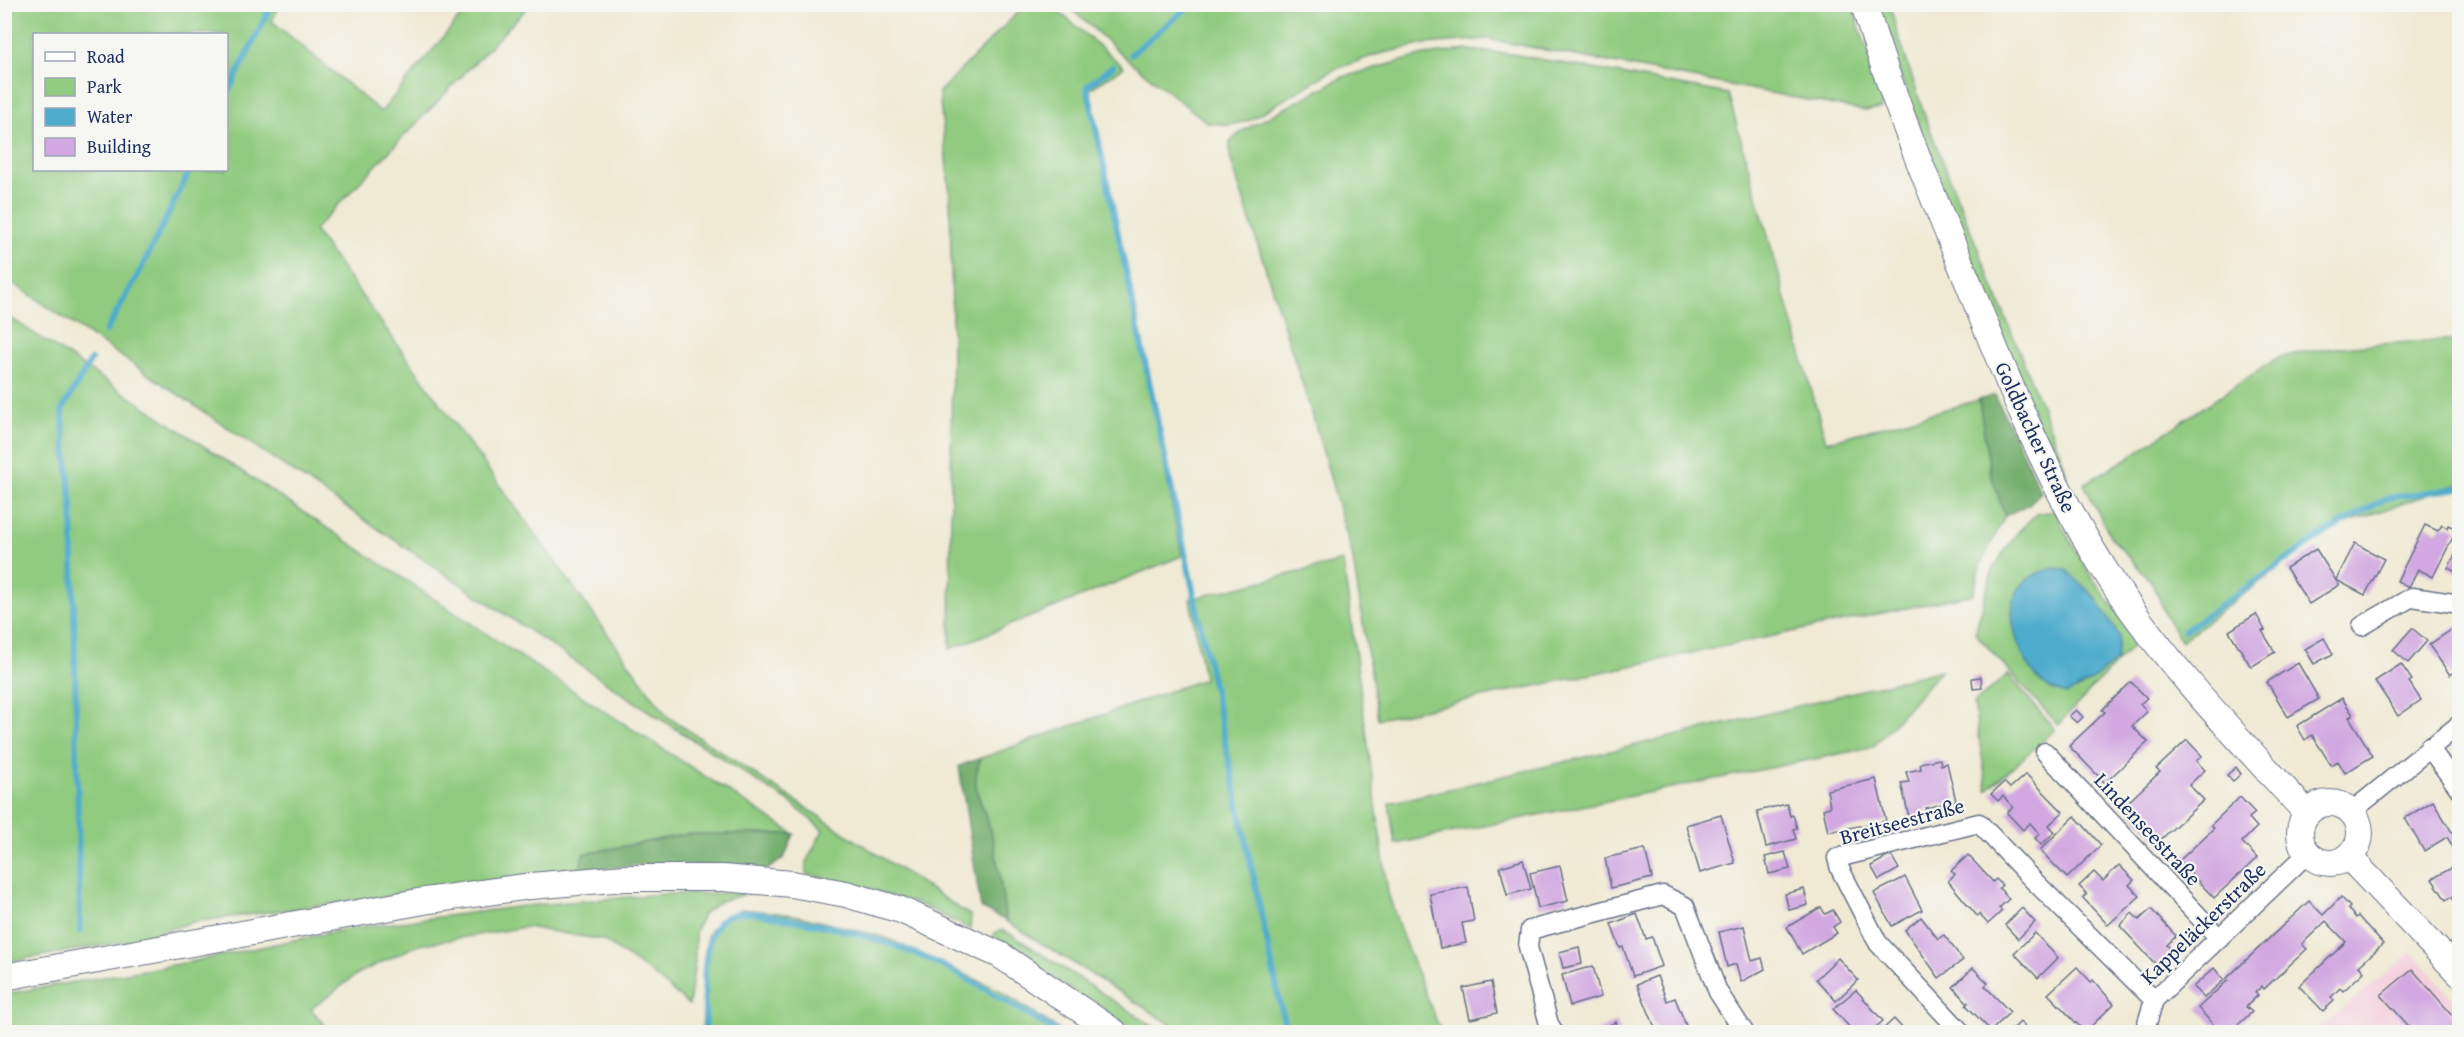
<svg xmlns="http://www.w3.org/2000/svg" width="2464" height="1037" viewBox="0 0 2464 1037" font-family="'Gentium Book Plus',serif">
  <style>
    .built { fill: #f4cfdd }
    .green { fill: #90cb7f; stroke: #567d6e; stroke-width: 1.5; fill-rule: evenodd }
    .forest { fill: #74af6e; stroke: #486f66; stroke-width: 1.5 }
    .water { fill: #4dabcc; stroke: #346d95; stroke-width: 1.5 }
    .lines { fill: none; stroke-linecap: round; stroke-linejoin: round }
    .stream { stroke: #4dabcc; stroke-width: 6 }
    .building { fill: #d1a8e1 }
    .street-casing { stroke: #667087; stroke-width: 21 }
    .secondary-casing { stroke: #667087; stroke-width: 28 }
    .street { stroke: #fff; stroke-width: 18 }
    .secondary { stroke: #fff; stroke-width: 26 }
    .labels { text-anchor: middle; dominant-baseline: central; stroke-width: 4.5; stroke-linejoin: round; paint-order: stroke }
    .street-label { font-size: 21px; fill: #1b2f5e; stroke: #f6f6f2 }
  </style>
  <rect width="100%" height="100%" fill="#f6f6f2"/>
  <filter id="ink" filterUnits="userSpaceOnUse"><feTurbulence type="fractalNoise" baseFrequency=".0167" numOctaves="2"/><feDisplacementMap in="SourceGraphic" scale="12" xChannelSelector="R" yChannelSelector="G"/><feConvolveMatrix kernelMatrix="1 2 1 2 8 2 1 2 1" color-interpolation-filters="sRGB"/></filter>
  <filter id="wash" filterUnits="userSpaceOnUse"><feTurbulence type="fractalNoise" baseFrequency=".008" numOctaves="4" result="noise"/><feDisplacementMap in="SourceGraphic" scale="24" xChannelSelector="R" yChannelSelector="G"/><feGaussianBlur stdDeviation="1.35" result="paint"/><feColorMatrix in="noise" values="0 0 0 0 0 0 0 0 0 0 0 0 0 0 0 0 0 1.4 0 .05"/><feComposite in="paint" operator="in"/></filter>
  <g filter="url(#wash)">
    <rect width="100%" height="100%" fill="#f0ead4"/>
    <polygon class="built" points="2412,952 2459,1005 2459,1032 2316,1032 2320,1027"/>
    <g class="green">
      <polygon points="1026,4 1051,5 1124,67 1090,89 1182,556 950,649 952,321 950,197 939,92"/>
      <path d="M4,5H280L272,21L381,112L470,5H530L314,230L668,717L971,916L970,929L921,905L856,885L806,874V862L823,830L791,803L662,720L5,278ZM34,34H226V170H34Z"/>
      <polygon points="1067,5 1852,5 1883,97 1881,108 1865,111 1488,39 1425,44 1375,55 1333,70 1250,120 1230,125 1208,123 1128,60"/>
      <polygon points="1875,5 1890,5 1897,32 1927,122 2061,455 2067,475 2064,480 1985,311"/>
      <polygon points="1467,50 1512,54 1728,94 1826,442 1979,400 1990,471 2005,516 1980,565 1973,594 1378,719 1352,554 1313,417 1230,158 1230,142 1242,131 1343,77 1424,55"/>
      <polygon points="5,314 523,658 794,834 688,834 583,854 580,871 193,922 135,940 5,962"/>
      <path d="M2459,339V484L2332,528L2181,641L2168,620L2153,584L2110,536L2084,484L2126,459L2277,358C2336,343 2399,344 2459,339Z"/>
      <polygon points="2054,511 2087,570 2137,641 2058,725 1975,633 1993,568 2018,532 2036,514"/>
      <path d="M1343,561L1388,893L1403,938L1441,1032H1183L1006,921C1001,892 997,863 991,834C986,803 966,791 981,758L1204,679L1190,599Z"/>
      <polygon points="1941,670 1873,747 1395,844 1389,803 1734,722"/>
      <polygon points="2008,674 2055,730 1987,790 1974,703"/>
      <polygon points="749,893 721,901 704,913 695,932 695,961 689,1005 653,975 603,940 526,927 418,945 359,973 311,1009 331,1032 5,1032 5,994 190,962 347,929 523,906 664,894"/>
      <path d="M742,909L794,915L884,937L999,990L1063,1032H702L707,936C714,920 726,915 742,909Z"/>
      <polygon points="1002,930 1012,935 1162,1032 1137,1032 1023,959 995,944 993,937 995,933"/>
    </g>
    <g class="forest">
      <polygon points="1995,395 2041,492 2029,504 2005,516 1990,471 1979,400"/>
      <path d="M981,758C968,788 982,801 990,829C999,858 1001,891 1006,921L981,908L959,766Z"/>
      <polygon points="688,834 794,834 784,858 767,870 709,865 646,864 580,871 583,854"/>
    </g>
    <path class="water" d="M2055,568L2066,570L2096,598L2119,636L2117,660L2089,683L2067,694C2062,692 2054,691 2049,688C2023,672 1998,610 2022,585C2032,574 2042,571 2055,568Z"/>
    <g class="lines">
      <g class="stream">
        <path d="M1677,4C1691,9 1706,11 1719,4"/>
        <polyline points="1131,54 1192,4"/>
        <polyline points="1113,66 1087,86 1286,1032"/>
        <polyline points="226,97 272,4"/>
        <polyline points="106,331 138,275 190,170"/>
        <polyline points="2184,631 2325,533 2387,498 2460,488"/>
        <polyline points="80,931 72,509 62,410 91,360"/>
        <path d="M706,1032C705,1004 698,937 723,919C738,908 765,915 781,918C834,926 886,940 935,962C977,982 1017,1008 1057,1032"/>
      </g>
    </g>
    <g id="blocks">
      <g class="building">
        <polygon points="2425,525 2438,531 2442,525 2447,528 2448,525 2457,529 2433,577 2418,569 2409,587 2397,581"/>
        <polygon points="2355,543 2384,559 2365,595 2336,580"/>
        <polygon points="2460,546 2460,574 2448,568"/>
        <polygon points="2316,549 2339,585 2309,604 2286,568"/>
        <polygon points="2256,614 2265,630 2262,631 2275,652 2251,667 2229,631"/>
        <polygon points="2460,624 2460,669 2450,675 2429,645"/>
        <polygon points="2412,628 2427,641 2408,663 2393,650"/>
        <polygon points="2324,638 2333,654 2314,664 2305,649"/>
        <polygon points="2298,663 2319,699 2288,717 2267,682"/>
        <polygon points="2401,664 2412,680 2409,682 2421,700 2398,716 2375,681"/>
        <polygon points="1981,677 1982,688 1973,689 1972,678"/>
        <polygon points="2131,682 2147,698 2140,704 2147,712 2132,726 2148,742 2105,783 2069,746 2105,712 2102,710"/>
        <polygon points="2342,698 2353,715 2349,717 2373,756 2345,773 2338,761 2331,765 2312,735 2305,740 2297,726"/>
        <polygon points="2076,710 2083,717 2077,723 2069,716"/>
        <polygon points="2187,740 2202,756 2196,761 2205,770 2189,785 2204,800 2159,841 2125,805 2160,772 2156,769"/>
        <polygon points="1940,759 1941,765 1947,763 1956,801 1925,808 1926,813 1909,817 1901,783 1909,782 1906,772 1921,769 1920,763"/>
        <polygon points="2236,767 2241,774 2233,781 2227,775"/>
        <polygon points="2026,774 2063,812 2049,825 2055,832 2041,845 2035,838 2040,834 2030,823 2023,830 2007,813 2013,807 2003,796 1998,801 1991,794 2004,782 2010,788"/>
        <polygon points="1876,779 1886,821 1828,832 1823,809 1830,807 1827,790"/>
        <polygon points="2240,797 2255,813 2249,818 2257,827 2242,842 2257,858 2214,898 2179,861 2214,828 2211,825"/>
        <polygon points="2433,801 2453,834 2460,830 2460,850 2456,852 2447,837 2424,851 2405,818"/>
        <polygon points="1787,804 1790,816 1793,815 1797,828 1793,829 1796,839 1766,847 1757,811"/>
        <polygon points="1721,815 1735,863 1700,873 1686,825"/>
        <polygon points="2075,816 2101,845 2067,878 2040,850"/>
        <polygon points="1645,849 1652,878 1611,888 1605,858"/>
        <polygon points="1785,852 1790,869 1769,874 1765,857"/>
        <polygon points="1891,855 1899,869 1879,880 1871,866"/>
        <polygon points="1968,855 1993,882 1996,879 2002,885 1999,888 2009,899 1999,908 2002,911 1988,924 1979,914 1977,916 1948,881 1955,874 1951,871"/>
        <polygon points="1523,860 1531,889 1507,895 1500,867"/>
        <polygon points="2460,863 2460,914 2452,897 2446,900 2432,879"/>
        <polygon points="2119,865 2134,880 2129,885 2140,896 2108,925 2083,898 2087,894 2079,886 2094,872 2103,881"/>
        <polygon points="1560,866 1568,901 1538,908 1530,873"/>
        <polygon points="1905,877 1922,910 1892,926 1874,893"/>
        <polygon points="1468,887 1474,921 1462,923 1466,943 1440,948 1430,894"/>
        <polygon points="1804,889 1808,905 1789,910 1785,894"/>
        <polygon points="2341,897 2350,907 2348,909 2356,918 2358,916 2383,944 2359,966 2364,972 2343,991 2340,988 2331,997 2334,1001 2323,1011 2299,986 2346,942 2326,921 2302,944 2307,949 2264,989 2262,986 2255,993 2258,995 2246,1007 2252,1012 2230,1032 2220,1032 2198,1008 2228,980 2227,978 2309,901 2323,915"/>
        <polygon points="1821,907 1825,914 1833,910 1840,922 1833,927 1837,933 1802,954 1787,927"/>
        <polygon points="2022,908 2035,922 2018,939 2005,925"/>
        <polygon points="2151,909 2176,936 2167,945 2174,952 2158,967 2120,926 2132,913 2139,920"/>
        <polygon points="1637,914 1646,939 1652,937 1662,966 1633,976 1623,947 1620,948 1611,924"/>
        <polygon points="1921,917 1938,939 1944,935 1963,960 1939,978 1905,930"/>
        <polygon points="1744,926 1752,961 1762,958 1765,969 1741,982 1736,964 1727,967 1719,932"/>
        <polygon points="2035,933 2058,958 2038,978 2014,953"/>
        <polygon points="1579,947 1582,964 1563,968 1559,952"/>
        <polygon points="1838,958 1858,980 1836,1001 1816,979"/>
        <polygon points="1593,966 1601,997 1570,1006 1562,975"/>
        <polygon points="2077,967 2091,982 2093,980 2114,1004 2085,1032 2048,994"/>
        <polygon points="1973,968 1988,983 1985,986 2010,1012 1991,1031 1966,1005 1968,1003 1953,987"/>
        <polygon points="2214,968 2224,980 2204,998 2193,987"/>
        <polygon points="2412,969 2460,1024 2460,1032 2414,1032 2381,995"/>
        <polygon points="1657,976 1667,1001 1675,998 1687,1028 1676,1032 1657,1032 1637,984"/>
        <polygon points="1491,982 1497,1013 1470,1019 1463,988"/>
        <polygon points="1856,990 1883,1021 1870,1032 1854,1032 1833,1009"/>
        <polygon points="1894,1019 1906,1032 1880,1032"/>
        <polygon points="1616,1022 1621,1032 1594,1032"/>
        <polygon points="2020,1022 2030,1032 2010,1032"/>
      </g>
    </g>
  </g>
  <g filter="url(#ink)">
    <use href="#blocks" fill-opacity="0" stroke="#667087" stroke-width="1.5"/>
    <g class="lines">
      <g class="street-casing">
        <g id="street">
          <polyline points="2362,626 2412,597 2460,604"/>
          <polyline points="2429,747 2460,790"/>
          <polyline points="2045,752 2219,938"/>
          <polyline points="2351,812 2460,724"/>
          <polyline points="1554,1032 1549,1024 1528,947 1530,930 1663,895 1685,906 1718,992 1744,1032"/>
          <polyline points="1961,1032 1878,943 1840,869 1837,858 1979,823 2031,878 2154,1000"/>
          <polyline points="2142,1032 2145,1030 2154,1000 2307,854"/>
        </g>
      </g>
      <g class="secondary-casing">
        <g id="secondary">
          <path d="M1864,4C1892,98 1929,187 1966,277C2006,378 2047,480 2106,572C2162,660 2236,736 2307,813"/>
          <circle cx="2330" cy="833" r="30"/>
          <polyline points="2349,857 2460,974"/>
          <polyline points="4,977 424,901 531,886 625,878 723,878 792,884 846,894 901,910 1000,955 1114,1032"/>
        </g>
      </g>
      <use href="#street" class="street"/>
      <use href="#secondary" class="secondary"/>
    </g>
  </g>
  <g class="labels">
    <g class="street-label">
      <text transform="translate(2036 437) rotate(65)">Goldbacher Straße</text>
      <text transform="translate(1902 821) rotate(-15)">Breitseestraße</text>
      <text transform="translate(2148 829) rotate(47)">Lindenseestraße</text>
      <text transform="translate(2203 923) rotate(-44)">Kappeläckerstraße</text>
    </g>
  </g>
  <rect width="2464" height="1037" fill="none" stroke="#f6f6f2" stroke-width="24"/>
  <rect x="33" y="33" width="195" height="138" fill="#f6f6f2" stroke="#9ea6b7" stroke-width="1.5"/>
  <rect x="45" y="52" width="30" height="9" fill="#ffffff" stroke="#9ea6b7" stroke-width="1.5"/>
  <text x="87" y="63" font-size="18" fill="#1b2f5e">Road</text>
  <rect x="45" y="78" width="30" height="18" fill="#90cb7f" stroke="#9ea6b7" stroke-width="1.5"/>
  <text x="87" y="93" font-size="18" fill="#1b2f5e">Park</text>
  <rect x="45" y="108" width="30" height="18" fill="#4dabcc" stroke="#9ea6b7" stroke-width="1.5"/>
  <text x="87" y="123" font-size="18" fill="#1b2f5e">Water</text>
  <rect x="45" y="138" width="30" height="18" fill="#d1a8e1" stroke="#9ea6b7" stroke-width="1.5"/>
  <text x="87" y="153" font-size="18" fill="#1b2f5e">Building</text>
</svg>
